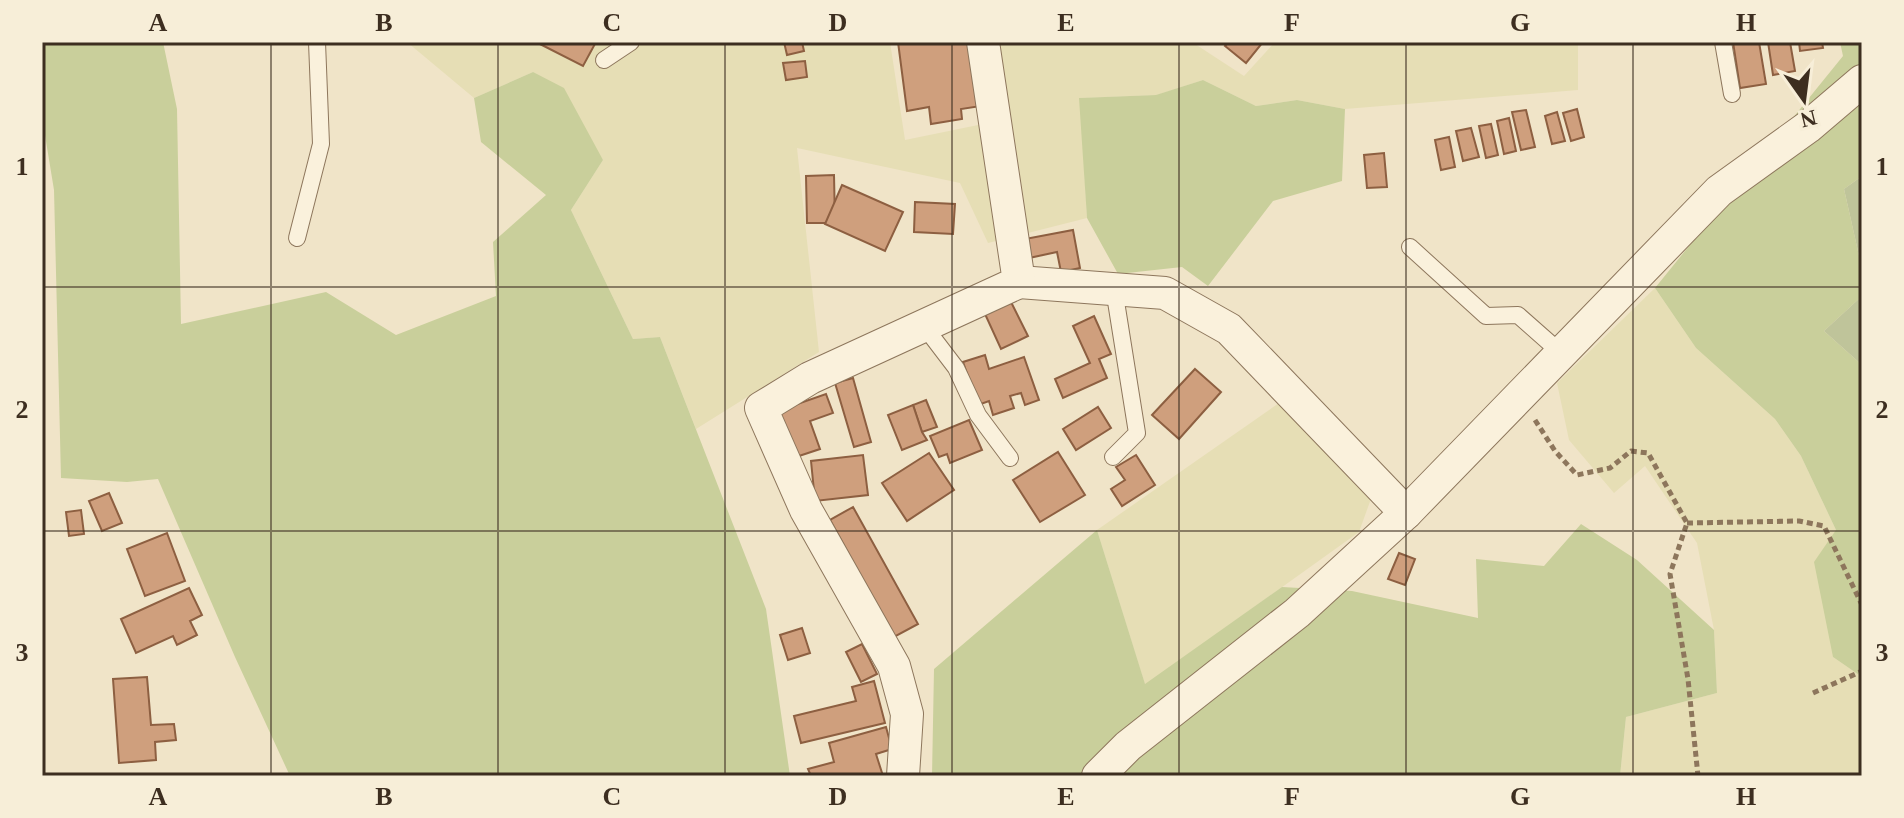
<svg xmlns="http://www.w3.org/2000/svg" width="1904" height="818" viewBox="0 0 1904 818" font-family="Georgia,serif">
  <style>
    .farmland { fill: #e6deb5 }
    .green { fill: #c9cf9b }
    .cemetery { fill: #bfc49a }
    .building { fill: #cf9f7d; stroke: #8d5f41; stroke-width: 2 }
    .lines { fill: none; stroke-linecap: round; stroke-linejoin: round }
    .service-casing { stroke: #8d765c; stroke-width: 18 }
    .minor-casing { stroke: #8d765c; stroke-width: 34 }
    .path { stroke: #8d765c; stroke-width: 5; stroke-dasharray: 6 4; stroke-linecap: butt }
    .service { stroke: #faf1dc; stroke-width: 16 }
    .minor { stroke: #faf1dc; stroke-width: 32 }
    .grid { fill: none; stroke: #3d2e20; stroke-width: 2; stroke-opacity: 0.55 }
    .neatline { fill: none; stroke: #3d2e20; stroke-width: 3 }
    .grid-label { font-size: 26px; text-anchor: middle; font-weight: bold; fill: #3d2e20 }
  </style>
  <rect width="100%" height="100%" fill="#f0e4c8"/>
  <g class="farmland">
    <polygon points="407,42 890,42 905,140 983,124 1004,239 988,243 960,183 797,148 819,352 696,429 660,337 633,339 571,210 603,160 533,72 474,98"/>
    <polygon points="993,42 1192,42 1244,76 1275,42 1578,42 1578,90 1345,109 1297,100 1256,106 1203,80 1157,95 1080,98 1087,218 1024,234"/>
    <polygon points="1655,288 1696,348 1775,419 1801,456 1836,530 1833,657 1862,677 1862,776 1620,776 1626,717 1717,693 1714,630 1697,543 1645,466 1614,493 1569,440 1557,383"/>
    <polygon points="1282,401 1372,496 1359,532 1145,685 1097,530"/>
  </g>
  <g class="green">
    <polygon points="42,42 163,42 177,109 181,324 326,292 396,335 496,296 493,242 546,195 481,142 474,98 533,72 564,88 603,160 571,210 633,339 660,337 766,609 790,776 290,776 235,657 158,479 127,482 61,478 54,190 42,117"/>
    <polygon points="1840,42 1862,42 1862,176 1844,189 1862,269 1862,296 1824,331 1862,365 1862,677 1833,657 1814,562 1836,530 1801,456 1775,419 1696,348 1655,288 1843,56"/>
    <polygon points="1203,80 1256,106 1297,100 1345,109 1342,181 1273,201 1208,286 1182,267 1118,274 1087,218 1079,98 1156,95"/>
    <polygon points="1581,524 1637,560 1714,630 1717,693 1626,717 1620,776 932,776 934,669 1097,530 1145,684 1282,587 1352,591 1478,618 1476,559 1544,566"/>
  </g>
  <g class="cemetery">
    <polygon points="1862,176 1862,269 1844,189"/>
    <polygon points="1862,296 1862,365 1824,331"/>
  </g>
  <g class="building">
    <polygon points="536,42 596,42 583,66"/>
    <polygon points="784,42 802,42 804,51 787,55"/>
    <polygon points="898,42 973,42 981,106 961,109 962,119 931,124 929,107 907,111"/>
    <polygon points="1229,42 1263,42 1246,63 1225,46"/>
    <polygon points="1733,42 1759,42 1766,84 1740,88"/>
    <polygon points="1768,42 1790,42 1795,71 1773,75"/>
    <polygon points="1799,42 1822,42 1823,48 1800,51"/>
    <polygon points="805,61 807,77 786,80 783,63"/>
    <polygon points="1577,109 1584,137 1571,141 1563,113"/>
    <polygon points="1526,110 1535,147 1521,150 1512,112"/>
    <polygon points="1557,112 1565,141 1552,144 1545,116"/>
    <polygon points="1509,118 1516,151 1504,154 1497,121"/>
    <polygon points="1491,124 1498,155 1486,158 1479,126"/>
    <polygon points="1471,128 1479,157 1463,161 1456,131"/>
    <polygon points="1449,137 1455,167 1441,170 1435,140"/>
    <polygon points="1384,153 1387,187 1367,188 1364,155"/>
    <polygon points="834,175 835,223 807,223 806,176"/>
    <polygon points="842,185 903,212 885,251 825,224"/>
    <polygon points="915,202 955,204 953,234 914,232"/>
    <polygon points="1073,230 1080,268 1061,272 1057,252 1029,258 1025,239"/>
    <polygon points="1011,302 1028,336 1001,349 985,314"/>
    <polygon points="1094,316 1111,354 1099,359 1107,378 1063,398 1055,379 1090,363 1073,326"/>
    <polygon points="985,355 989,369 1024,357 1039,400 1025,405 1021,393 1010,396 1014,408 993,415 989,401 978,405 963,362"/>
    <polygon points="1195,369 1221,392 1179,439 1152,415"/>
    <polygon points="853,378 871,442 854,447 835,383"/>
    <polygon points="826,394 833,413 810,421 820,449 793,458 777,411"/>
    <polygon points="926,400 937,427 922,432 913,405"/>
    <polygon points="913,405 922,432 927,440 902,450 888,415"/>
    <polygon points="1098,407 1111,428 1076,450 1063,429"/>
    <polygon points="969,420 982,450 950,463 947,454 939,457 930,436"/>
    <polygon points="1058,452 1085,495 1040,522 1013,480"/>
    <polygon points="929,453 954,490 907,521 882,483"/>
    <polygon points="863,455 868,495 815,501 811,461"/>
    <polygon points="1136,455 1155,485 1122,506 1111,489 1125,480 1116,467"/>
    <polygon points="109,493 122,523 102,531 89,501"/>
    <polygon points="853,507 918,624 894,637 830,520"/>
    <polygon points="81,510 84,534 69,536 66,512"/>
    <polygon points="167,533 185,581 145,596 127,549"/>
    <polygon points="1399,553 1415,559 1405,585 1388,579"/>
    <polygon points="189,588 202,615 190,621 197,635 177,645 173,636 136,653 121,619"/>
    <polygon points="802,628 810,653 788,660 780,635"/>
    <polygon points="862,644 877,674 861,682 846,652"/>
    <polygon points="147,677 151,725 174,724 176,740 155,742 156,760 119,763 113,679"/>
    <polygon points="874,681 885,723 801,743 794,716 856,701 852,687"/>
    <polygon points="886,727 892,749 876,754 883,776 811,776 808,769 834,762 829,743"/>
  </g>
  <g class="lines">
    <g class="service-casing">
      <g id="service">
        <polyline points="1723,42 1732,94"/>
        <polyline points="604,60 631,42"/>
        <polyline points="297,238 321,144 317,42"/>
        <polyline points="1410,247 1486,316 1518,315 1561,353"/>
        <polyline points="924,326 956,368 978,415 1010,458"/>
        <polyline points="1113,457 1137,433 1114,289"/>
      </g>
    </g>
    <g class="minor-casing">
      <g id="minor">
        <polyline points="1019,282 1165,293 1229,329 1406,513 1719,191 1808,127 1862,81"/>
        <polyline points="903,776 907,714 894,666 806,510 761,408 810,378 1019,282 983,42"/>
        <polyline points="1098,776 1128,746 1297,613 1406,513"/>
      </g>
    </g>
    <g class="path">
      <polyline points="1535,420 1555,451 1577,475 1610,468 1631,451 1648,453 1687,523 1670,574 1688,679 1698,776"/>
      <polyline points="1687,523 1799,521 1824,526 1862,605"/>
      <polyline points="1813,693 1862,671"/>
    </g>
    <use href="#service" class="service"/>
    <use href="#minor" class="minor"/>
  </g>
  <path class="grid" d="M271,42V776M498,42V776M725,42V776M952,42V776M1179,42V776M1406,42V776M1633,42V776M42,287H1862M42,531H1862"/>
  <rect width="1904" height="818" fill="none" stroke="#f7eed8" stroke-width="88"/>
  <g transform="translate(1804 100) rotate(166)" stroke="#f7eed8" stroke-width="6" paint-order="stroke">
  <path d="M0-6L14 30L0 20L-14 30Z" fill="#3d2e20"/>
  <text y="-12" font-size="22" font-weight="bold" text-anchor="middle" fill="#3d2e20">N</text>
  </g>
  <rect x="44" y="44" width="1816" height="730" class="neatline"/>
  <g class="grid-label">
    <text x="158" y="31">A</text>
    <text x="384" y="31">B</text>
    <text x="612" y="31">C</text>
    <text x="838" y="31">D</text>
    <text x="1066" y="31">E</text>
    <text x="1292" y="31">F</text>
    <text x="1520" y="31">G</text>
    <text x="1746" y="31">H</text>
    <text x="22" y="175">1</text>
    <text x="1882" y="175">1</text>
    <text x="22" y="418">2</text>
    <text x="1882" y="418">2</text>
    <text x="22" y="661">3</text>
    <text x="1882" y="661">3</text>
    <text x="158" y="805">A</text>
    <text x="384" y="805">B</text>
    <text x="612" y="805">C</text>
    <text x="838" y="805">D</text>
    <text x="1066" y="805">E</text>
    <text x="1292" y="805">F</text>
    <text x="1520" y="805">G</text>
    <text x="1746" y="805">H</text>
  </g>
</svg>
